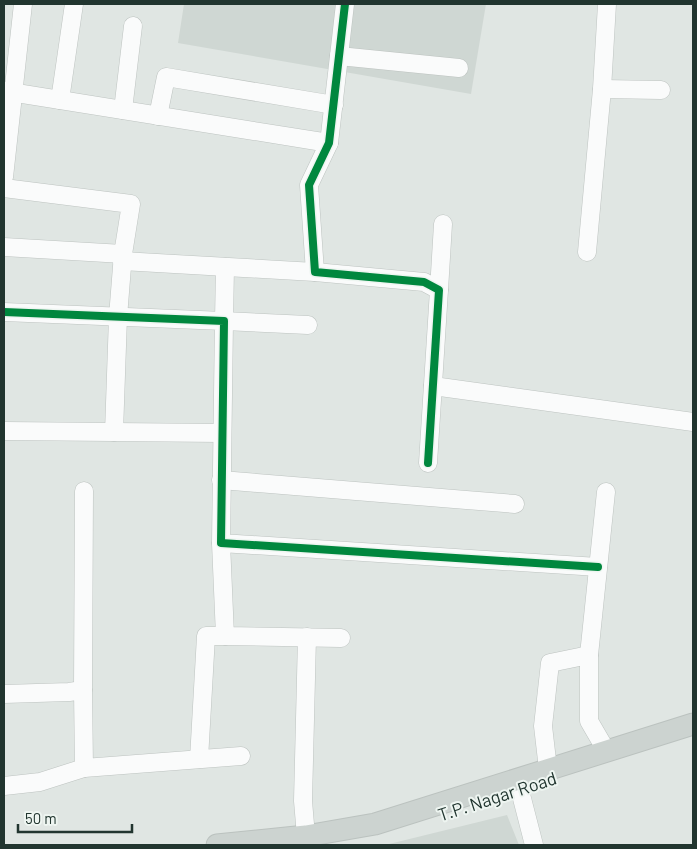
<svg xmlns="http://www.w3.org/2000/svg" width="697" height="849" viewBox="0 0 697 849" font-family="Barlow,sans-serif">
  <style>
    .built { fill: #cfd7d3 }
    .lines { fill: none; stroke-linecap: round; stroke-linejoin: round }
    .minor-casing { stroke: #bdc3c0; stroke-width: 19 }
    .major-casing { stroke: #bbc2bf; stroke-width: 23 }
    .minor { stroke: #fafbfb; stroke-width: 18 }
    .major { stroke: #ccd3d0; stroke-width: 21 }
    .cycleway-casing { stroke: #eef5f1; stroke-width: 11 }
    .cycleway { stroke: #00873e; stroke-width: 8 }
    .labels { text-anchor: middle; dominant-baseline: central; stroke-width: 4; stroke-linejoin: round; paint-order: stroke }
    .street-label { font-size: 18px; fill: #21352f; stroke: #eef5f1 }
  </style>
  <rect width="100%" height="100%" fill="#e0e6e3"/>
  <g class="built">
    <polygon points="184,4 486,4 471,94 178,43"/>
    <polygon points="507,815 519,845 382,845 385,845"/>
  </g>
  <g class="lines">
    <g class="minor-casing">
      <g id="minor">
        <polyline points="345,4 329,143 309,185 315,272 424,282 439,290 428,463"/>
        <polyline points="339,56 459,68"/>
        <polyline points="602,89 661,90"/>
        <polyline points="4,91 329,143"/>
        <polyline points="60,100 74,4"/>
        <polyline points="123,110 133,26"/>
        <polyline points="158,116 166,77 334,105"/>
        <polyline points="4,177 23,4"/>
        <polyline points="4,188 131,204 123,254"/>
        <polyline points="4,247 123,254 118,317 114,432"/>
        <polyline points="587,252 602,89 607,4"/>
        <polyline points="122,261 315,272"/>
        <polyline points="225,267 224,321 308,325"/>
        <polyline points="439,290 443,224"/>
        <polyline points="4,312 224,321 221,543 598,567"/>
        <polyline points="433,386 693,422"/>
        <polyline points="4,431 222,433"/>
        <polyline points="221,480 515,504"/>
        <polyline points="221,543 225,636 341,638"/>
        <polyline points="589,655 606,492"/>
        <polyline points="83,690 84,491"/>
        <polyline points="4,694 69,692 83,690 84,768 241,756"/>
        <polyline points="199,759 206,636 225,636"/>
        <polyline points="548,769 543,726 550,663 589,655 589,721 607,752"/>
        <polyline points="517,779 534,845"/>
        <polyline points="4,786 40,782 84,768"/>
        <polyline points="306,836 303,801 307,637"/>
      </g>
    </g>
    <g class="major-casing">
      <polyline id="major" points="217,845 306,836 375,824 693,724"/>
    </g>
    <use href="#minor" class="minor"/>
    <use href="#major" class="major"/>
    <g class="cycleway-casing">
      <g id="cycleway">
        <polyline points="345,4 329,143 309,185 315,272 424,282 439,290 428,463"/>
        <polyline points="4,312 224,321 221,543 598,567"/>
      </g>
    </g>
    <use href="#cycleway" class="cycleway"/>
  </g>
  <g class="labels">
    <g class="street-label">
      <text transform="translate(497 796) rotate(-18)">T.P. Nagar Road</text>
    </g>
  </g>
  <rect width="697" height="849" fill="none" stroke="#21352f" stroke-width="10"/>
  <path d="M18 824v8h114v-8" fill="none" stroke="#21352f" stroke-width="2.5"/>
  <text x="25" y="824" font-size="15" fill="#21352f" stroke="#eef5f1" stroke-width="4" paint-order="stroke">50 m</text>
</svg>
